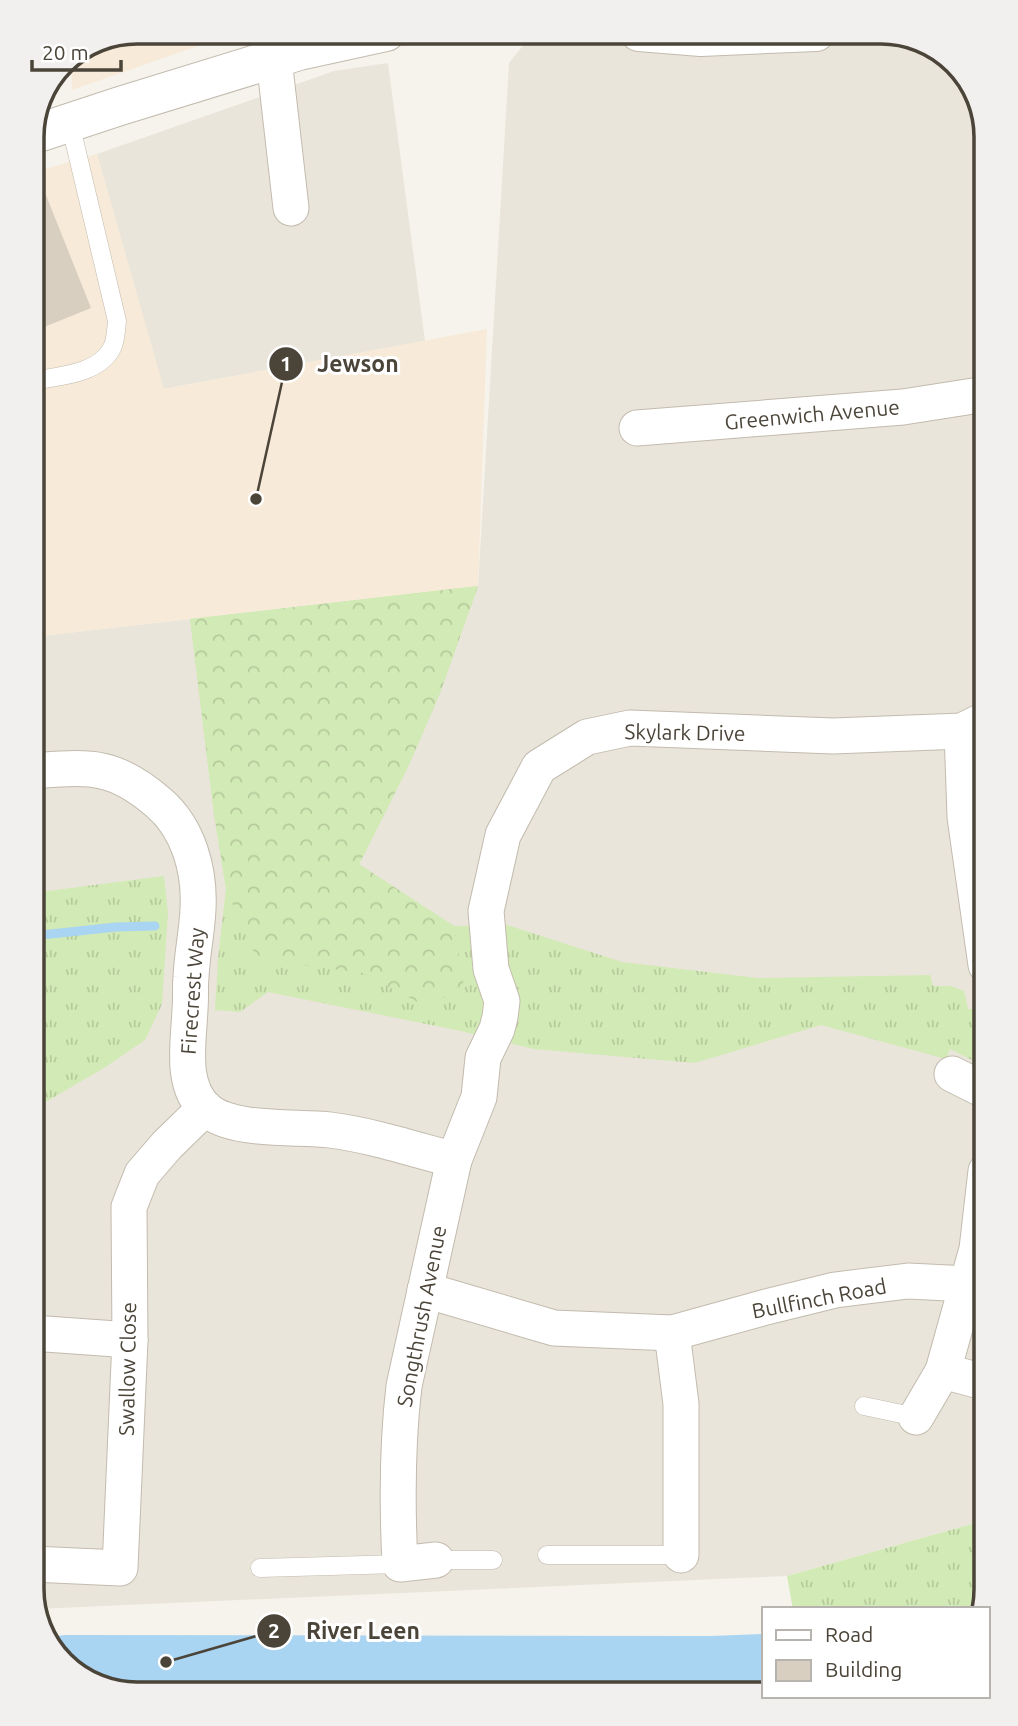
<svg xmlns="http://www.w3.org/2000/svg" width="1018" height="1726" viewBox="0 0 1018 1726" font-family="Ubuntu,sans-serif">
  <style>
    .residential { fill: #eae5da }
    .commercial { fill: #f7ead8 }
    .grass { fill: url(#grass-tufts) }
    .forest { fill: url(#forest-crowns) }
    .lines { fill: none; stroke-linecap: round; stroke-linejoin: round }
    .stream { stroke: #a9d4f2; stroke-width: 9 }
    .river { stroke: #a9d4f2; stroke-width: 54 }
    .building { fill: #d8cfc1 }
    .service-casing { stroke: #c2bbae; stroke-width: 19 }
    .minor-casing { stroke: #c2bbae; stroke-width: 37 }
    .tertiary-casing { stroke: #c2bbae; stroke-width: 40 }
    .service { stroke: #fff; stroke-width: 18 }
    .minor { stroke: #fff; stroke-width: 35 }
    .tertiary { stroke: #fff; stroke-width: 38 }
    .labels { text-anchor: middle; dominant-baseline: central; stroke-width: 6; stroke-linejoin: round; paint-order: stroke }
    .street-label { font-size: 21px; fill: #4b4439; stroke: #fff }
    .rim { fill: none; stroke: #4b4439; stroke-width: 3.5 }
    .leader { fill: none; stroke: #4b4439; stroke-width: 2.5 }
    .callout-dot { fill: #4b4439; stroke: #fff; stroke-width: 2.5 }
    .mark-label { font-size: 21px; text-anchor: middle; font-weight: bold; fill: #fff }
    .callout-label { font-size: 23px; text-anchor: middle; font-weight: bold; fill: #4b4439; stroke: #fff; stroke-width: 6; stroke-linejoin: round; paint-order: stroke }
  </style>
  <defs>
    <pattern id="grass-tufts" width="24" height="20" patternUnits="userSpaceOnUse" patternTransform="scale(1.75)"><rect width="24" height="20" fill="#d2eab5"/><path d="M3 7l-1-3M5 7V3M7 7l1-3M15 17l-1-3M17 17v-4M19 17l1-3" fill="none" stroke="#b6ca9c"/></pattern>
    <pattern id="forest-crowns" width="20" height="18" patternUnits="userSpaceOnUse" patternTransform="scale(1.75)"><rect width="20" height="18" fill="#d2eab5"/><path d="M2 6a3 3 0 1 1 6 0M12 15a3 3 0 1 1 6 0" fill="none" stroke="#b6ca9c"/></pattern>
  </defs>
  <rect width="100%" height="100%" fill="#f6f3ec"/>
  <g class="residential">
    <polygon points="534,32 888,32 940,49 976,91 986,137 986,1520 787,1576 36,1609 32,1589 32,637 478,586 509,63"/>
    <polygon points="388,63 425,341 163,389 97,154 334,71"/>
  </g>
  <g class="commercial">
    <polygon points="137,32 238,32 72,90 71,59"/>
    <polygon points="97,154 164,389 487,329 478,586 32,637 32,173"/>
  </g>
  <g class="grass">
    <polygon points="478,586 440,693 409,765 359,865 454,926 507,925 622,962 758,978 930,975 933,986 951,986 964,991 968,1009 986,1009 986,1067 950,1049 946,1059 821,1025 695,1063 533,1049 461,1031 268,992 240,1012 215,1010 218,959 226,888 214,814 190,619"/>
    <polygon points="164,876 168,913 162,1004 145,1040 104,1068 32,1110 32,893"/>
    <polygon points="986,1520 986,1590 981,1609 793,1609 787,1576"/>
  </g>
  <polygon class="forest" points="478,586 440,693 409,765 359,864 454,926 464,986 427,1007 363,973 257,959 226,889 214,814 190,619"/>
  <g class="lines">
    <polyline class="stream" points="32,936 116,927 155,926"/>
    <polyline class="river" points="66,1662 712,1663 764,1661"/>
  </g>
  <polygon class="building" points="46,195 91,308 32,332 32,201"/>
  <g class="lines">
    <g class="service-casing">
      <g id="service">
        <path d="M32,381C57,376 98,375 112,348C116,340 116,330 117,321L70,123"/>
        <polyline points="864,1406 916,1417"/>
        <polyline points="547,1555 681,1555"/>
        <polyline points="436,1560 493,1560"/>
        <polyline points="260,1568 400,1564"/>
      </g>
    </g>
    <g class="minor-casing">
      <g id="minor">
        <polyline points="274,59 291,208"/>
        <polyline points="637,428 903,407 986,394"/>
        <polyline points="962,731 965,817 986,965"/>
        <path d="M32,771C89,767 113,763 159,803C189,829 200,871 198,909C197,932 192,954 191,977C190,988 191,998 190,1009C189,1041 179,1086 207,1110C233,1132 296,1126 330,1130C370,1135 414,1149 454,1160"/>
        <polyline points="952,1074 986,1091"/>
        <polyline points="425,1290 554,1328 672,1333 766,1307 835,1290 908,1281 969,1284"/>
        <polyline points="32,1333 130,1340"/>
        <polyline points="672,1333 681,1404 681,1555"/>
        <polyline points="943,1371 977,1249 986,1171"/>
        <polyline points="916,1417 943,1371 980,1381"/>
        <path d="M436,1560L400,1564C397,1504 397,1445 404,1386L454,1160L479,1097L483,1058L497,1029L500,1017L502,1001L491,969L486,911L503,835L539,767L587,737L630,728L833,736L962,731L986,719"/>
        <polyline points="32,1564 120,1568 130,1340 129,1207 142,1174 167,1145 205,1108"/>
      </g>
    </g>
    <g class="tertiary-casing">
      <g id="tertiary">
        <polyline points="639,32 701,37 816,32"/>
        <polyline points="32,135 120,106 299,51 386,32"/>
      </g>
    </g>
    <use href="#service" class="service"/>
    <use href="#minor" class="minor"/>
    <use href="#tertiary" class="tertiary"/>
  </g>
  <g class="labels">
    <g class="street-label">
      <text transform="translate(812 414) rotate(-5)">Greenwich Avenue</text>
      <text transform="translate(685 732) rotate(1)">Skylark Drive</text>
      <text transform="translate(192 991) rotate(-86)">Firecrest Way</text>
      <text transform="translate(819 1298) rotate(-11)">Bullfinch Road</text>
      <text transform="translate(421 1316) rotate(-79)">Songthrush Avenue</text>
      <text transform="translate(127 1369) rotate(-89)">Swallow Close</text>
    </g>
  </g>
  <path d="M0 0H1018V1726H0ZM137 44H881A93 93 0 0 1 974 137V1589A93 93 0 0 1 881 1682H137A93 93 0 0 1 44 1589V137A93 93 0 0 1 137 44Z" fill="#f1f0ef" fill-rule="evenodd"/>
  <path class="rim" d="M137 44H881A93 93 0 0 1 974 137V1589A93 93 0 0 1 881 1682H137A93 93 0 0 1 44 1589V137A93 93 0 0 1 137 44Z"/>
  <path class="leader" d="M256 499L286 364M166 1662L274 1631"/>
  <g class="callout-dot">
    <circle cx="256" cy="499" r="7"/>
    <circle cx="166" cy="1662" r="7"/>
    <circle cx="286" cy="364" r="18"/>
    <circle cx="274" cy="1631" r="18"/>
  </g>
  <g class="mark-label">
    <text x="286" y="371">1</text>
    <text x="274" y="1638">2</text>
  </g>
  <g class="callout-label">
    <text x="358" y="372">Jewson</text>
    <text x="363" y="1639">River Leen</text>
  </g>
  <rect x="762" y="1607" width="228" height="91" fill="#ffffff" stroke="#b7b4b0" stroke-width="2"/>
  <rect x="776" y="1630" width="35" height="10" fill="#ffffff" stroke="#b7b4b0" stroke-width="2"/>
  <text x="825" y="1642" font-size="21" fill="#4b4439">Road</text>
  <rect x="776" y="1660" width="35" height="21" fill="#d8cfc1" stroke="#b7b4b0" stroke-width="2"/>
  <text x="825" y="1677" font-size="21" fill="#4b4439">Building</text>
  <path d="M32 60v10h89v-10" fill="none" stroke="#4b4439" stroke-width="3.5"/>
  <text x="42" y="60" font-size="21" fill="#4b4439" stroke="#ffffff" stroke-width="5" paint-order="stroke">20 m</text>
</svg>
